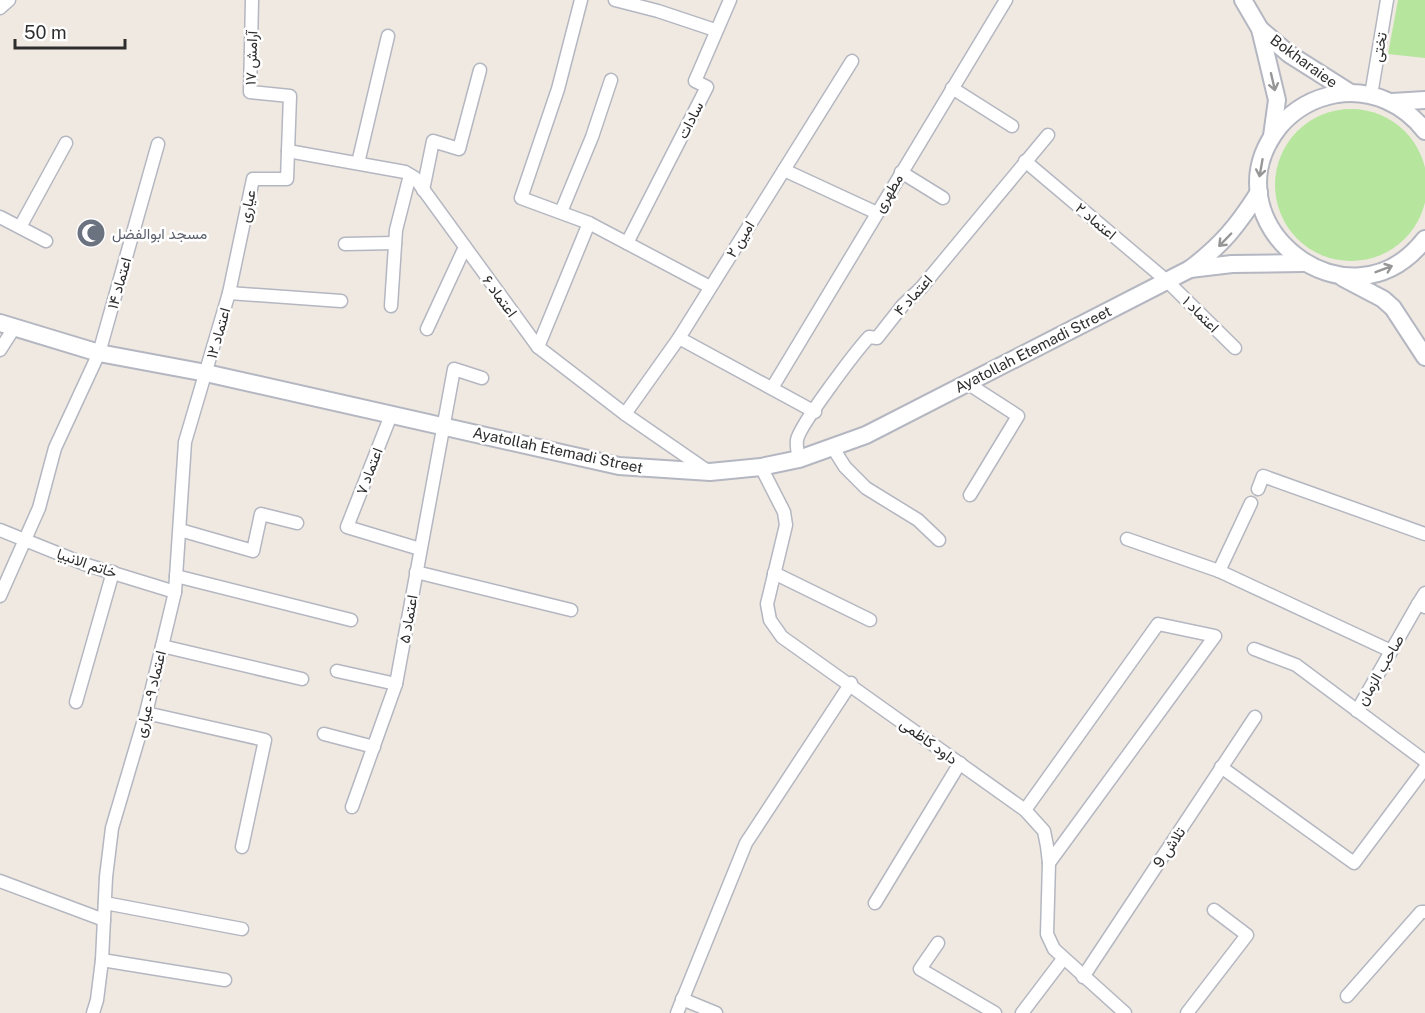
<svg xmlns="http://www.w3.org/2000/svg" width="1425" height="1013" viewBox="0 0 1425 1013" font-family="'Public Sans',Vazirmatn,sans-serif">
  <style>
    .green { fill: #b6e59e }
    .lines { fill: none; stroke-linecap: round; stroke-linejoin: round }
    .street-casing { stroke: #b4b7c1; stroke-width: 15 }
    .secondary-casing { stroke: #b4b7c1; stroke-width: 20 }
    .street { stroke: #fff; stroke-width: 12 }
    .secondary { stroke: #fff; stroke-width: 16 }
    .oneway { stroke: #969696 }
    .labels { text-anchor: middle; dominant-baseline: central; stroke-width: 5; stroke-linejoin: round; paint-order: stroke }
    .street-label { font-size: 15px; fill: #2e2e2e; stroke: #fff }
    .worship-label { font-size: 15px; fill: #5b616d; stroke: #fff; text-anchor: start }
  </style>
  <rect width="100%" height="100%" fill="#efe9e1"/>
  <g class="green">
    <polygon points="1398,0 1425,0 1425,58 1388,54"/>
    <circle cx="1351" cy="185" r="76"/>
  </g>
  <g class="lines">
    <g class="street-casing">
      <g id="street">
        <polyline points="581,0 558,89 521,198 589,223 710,287"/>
        <polyline points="615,0 658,11 715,30"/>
        <polyline points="0,8 9,0"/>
        <polyline points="952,88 1012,126"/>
        <polyline points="1371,95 1387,0"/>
        <polyline points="288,151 405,172 415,178 538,347 625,414 709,472"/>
        <polyline points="1025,161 1167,281 1235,348"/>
        <polyline points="358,163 388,36"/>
        <polyline points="784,170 877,213"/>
        <polyline points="901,172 943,198"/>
        <polyline points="423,190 433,141 459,149 480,70"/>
        <polyline points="561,212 592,137 611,80"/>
        <polyline points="0,217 46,241"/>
        <polyline points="20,227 66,143"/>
        <polyline points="627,243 707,87 695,81 730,0"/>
        <polyline points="345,244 395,243"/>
        <polyline points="229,293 341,301"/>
        <polyline points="391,306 396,230 410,175"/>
        <polyline points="427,329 465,247"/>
        <polyline points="679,338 815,412"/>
        <polyline points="538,347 589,223"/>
        <polyline points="0,350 14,328"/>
        <polyline points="967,383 1018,416 970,495"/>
        <polyline points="772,388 1006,0"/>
        <polyline points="625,414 679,338 852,61"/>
        <polyline points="391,415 347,527 420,549"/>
        <polyline points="833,448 845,467 866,488 918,520 939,540"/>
        <path d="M799,459C798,454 796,446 797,440C799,426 856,351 869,337L877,338L903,305L921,288L1048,135"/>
        <polyline points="761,467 784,512 786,525 767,604 770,620 782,637 1025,810 1044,831 1047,846 1049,863 1047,934 1054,949 1125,1013"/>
        <polyline points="1258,489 1263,476 1425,534"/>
        <polyline points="1251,503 1219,571 1391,651"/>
        <polyline points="0,530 87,565 175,592"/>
        <polyline points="180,530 253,551 261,514 297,523"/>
        <polyline points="1127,539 1219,571"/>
        <polyline points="416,572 571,610"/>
        <polyline points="774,573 870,620"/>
        <polyline points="176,576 351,620"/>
        <polyline points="0,596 39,508 55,448 99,353 158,144"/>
        <polyline points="1418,604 1425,593"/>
        <polyline points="162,646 302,679"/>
        <polyline points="1254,649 1296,665 1425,761"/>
        <polyline points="337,671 396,684"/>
        <polyline points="76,702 113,572"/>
        <polyline points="1357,711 1418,604 1425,607"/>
        <polyline points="146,713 265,740 242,847"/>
        <polyline points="324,734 374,747"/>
        <polyline points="1221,767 1354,863 1425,768"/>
        <polyline points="352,807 396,684 454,369 482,378"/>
        <polyline points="1025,810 1158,624 1215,636 1049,863"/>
        <polyline points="0,881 104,920"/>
        <polyline points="105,903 242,929"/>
        <polyline points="875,903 960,763"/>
        <polyline points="938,943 920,969 995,1013"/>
        <polyline points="102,960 225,980"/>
        <polyline points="1083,977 1255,717"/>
        <polyline points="1347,996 1421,912 1425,912"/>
        <polyline points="682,999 716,1013"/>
        <polyline points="93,1013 97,1000 102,960 106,877 112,828 146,713 175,592 185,442 229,293 253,179 287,179 290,96 250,92 252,0"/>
        <polyline points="677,1013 746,843 851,683"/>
        <polyline points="1022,1013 1063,959"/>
        <polyline points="1187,1013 1247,935 1214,910"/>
      </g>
    </g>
    <g class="secondary-casing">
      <g id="secondary">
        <polyline points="1243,0 1260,29 1277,100 1272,136"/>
        <polyline points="1260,29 1289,54 1349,92"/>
        <polyline points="1392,102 1425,100"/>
        <path d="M1425,131C1404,104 1372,89 1337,94C1314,98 1294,109 1279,127C1204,222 1349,337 1425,239"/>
        <path d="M1259,192C1238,225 1222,245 1190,269L1232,264L1303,263"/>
        <polyline points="1343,278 1383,299 1393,308 1425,357"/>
        <polyline points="0,323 99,353 206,373 619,466 710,472 761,467 799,459 866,435 1190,269"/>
      </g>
    </g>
    <use href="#street" class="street"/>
    <use href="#secondary" class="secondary"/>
  </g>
  <defs><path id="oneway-shaft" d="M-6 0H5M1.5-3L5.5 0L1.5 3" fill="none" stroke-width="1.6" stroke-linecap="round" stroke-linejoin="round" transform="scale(1.5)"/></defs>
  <g class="oneway">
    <use href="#oneway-shaft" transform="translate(1273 82) rotate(77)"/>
    <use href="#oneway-shaft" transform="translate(1261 168) rotate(100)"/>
    <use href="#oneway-shaft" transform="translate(1225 240) rotate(134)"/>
    <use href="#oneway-shaft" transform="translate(1384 269) rotate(-21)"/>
  </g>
  <defs>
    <g id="mosque-disc" transform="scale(1.5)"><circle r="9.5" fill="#6b7280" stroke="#fff"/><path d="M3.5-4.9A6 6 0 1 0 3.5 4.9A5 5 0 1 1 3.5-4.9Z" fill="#fff"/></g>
  </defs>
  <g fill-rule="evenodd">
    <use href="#mosque-disc" x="91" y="233"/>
  </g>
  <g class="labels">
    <g class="street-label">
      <text transform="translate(1379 47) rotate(-80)">تختی</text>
      <text transform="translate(251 58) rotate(-88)">آرامش ۱۷</text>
      <text transform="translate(1304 61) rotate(36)">Bokharaiee</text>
      <text transform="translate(690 120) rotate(-63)">سادات</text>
      <text transform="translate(888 193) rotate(-59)">مطهری</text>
      <text transform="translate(247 206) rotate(-78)">عیاری</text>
      <text transform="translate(1096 221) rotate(40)">اعتماد ۲</text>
      <text transform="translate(740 239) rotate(-58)">امین ۲</text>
      <text transform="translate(119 283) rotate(-74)">اعتماد ۱۴</text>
      <text transform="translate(913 295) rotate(-48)">اعتماد ۴</text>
      <text transform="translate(500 296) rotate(54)">اعتماد ۶</text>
      <text transform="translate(1201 314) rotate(45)">اعتماد ۱</text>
      <text transform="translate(218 333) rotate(-74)">اعتماد ۱۲</text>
      <text transform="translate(1033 349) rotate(-27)">Ayatollah Etemadi Street</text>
      <text transform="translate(558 450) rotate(12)">Ayatollah Etemadi Street</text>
      <text transform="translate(369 471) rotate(-69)">اعتماد ۷</text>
      <text transform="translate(87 563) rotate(19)">خاتم الانبیا</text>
      <text transform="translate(408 619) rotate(-80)">اعتماد ۵</text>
      <text transform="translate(1380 670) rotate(-60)">صاحب الزمان</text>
      <text transform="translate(150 694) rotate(-76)">اعتماد ۹ - عیاری</text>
      <text transform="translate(929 741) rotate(36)">داود کاظمی</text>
      <text transform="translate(1169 847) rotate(-56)">تلاش 9</text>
    </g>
    <g class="worship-label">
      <text x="112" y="233">مسجد ابوالفضل</text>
    </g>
  </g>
  <path d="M15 39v9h110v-9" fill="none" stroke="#2e2e2e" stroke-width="3"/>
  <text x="24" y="39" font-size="18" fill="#2e2e2e" stroke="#ffffff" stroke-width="4.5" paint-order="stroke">50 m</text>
</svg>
